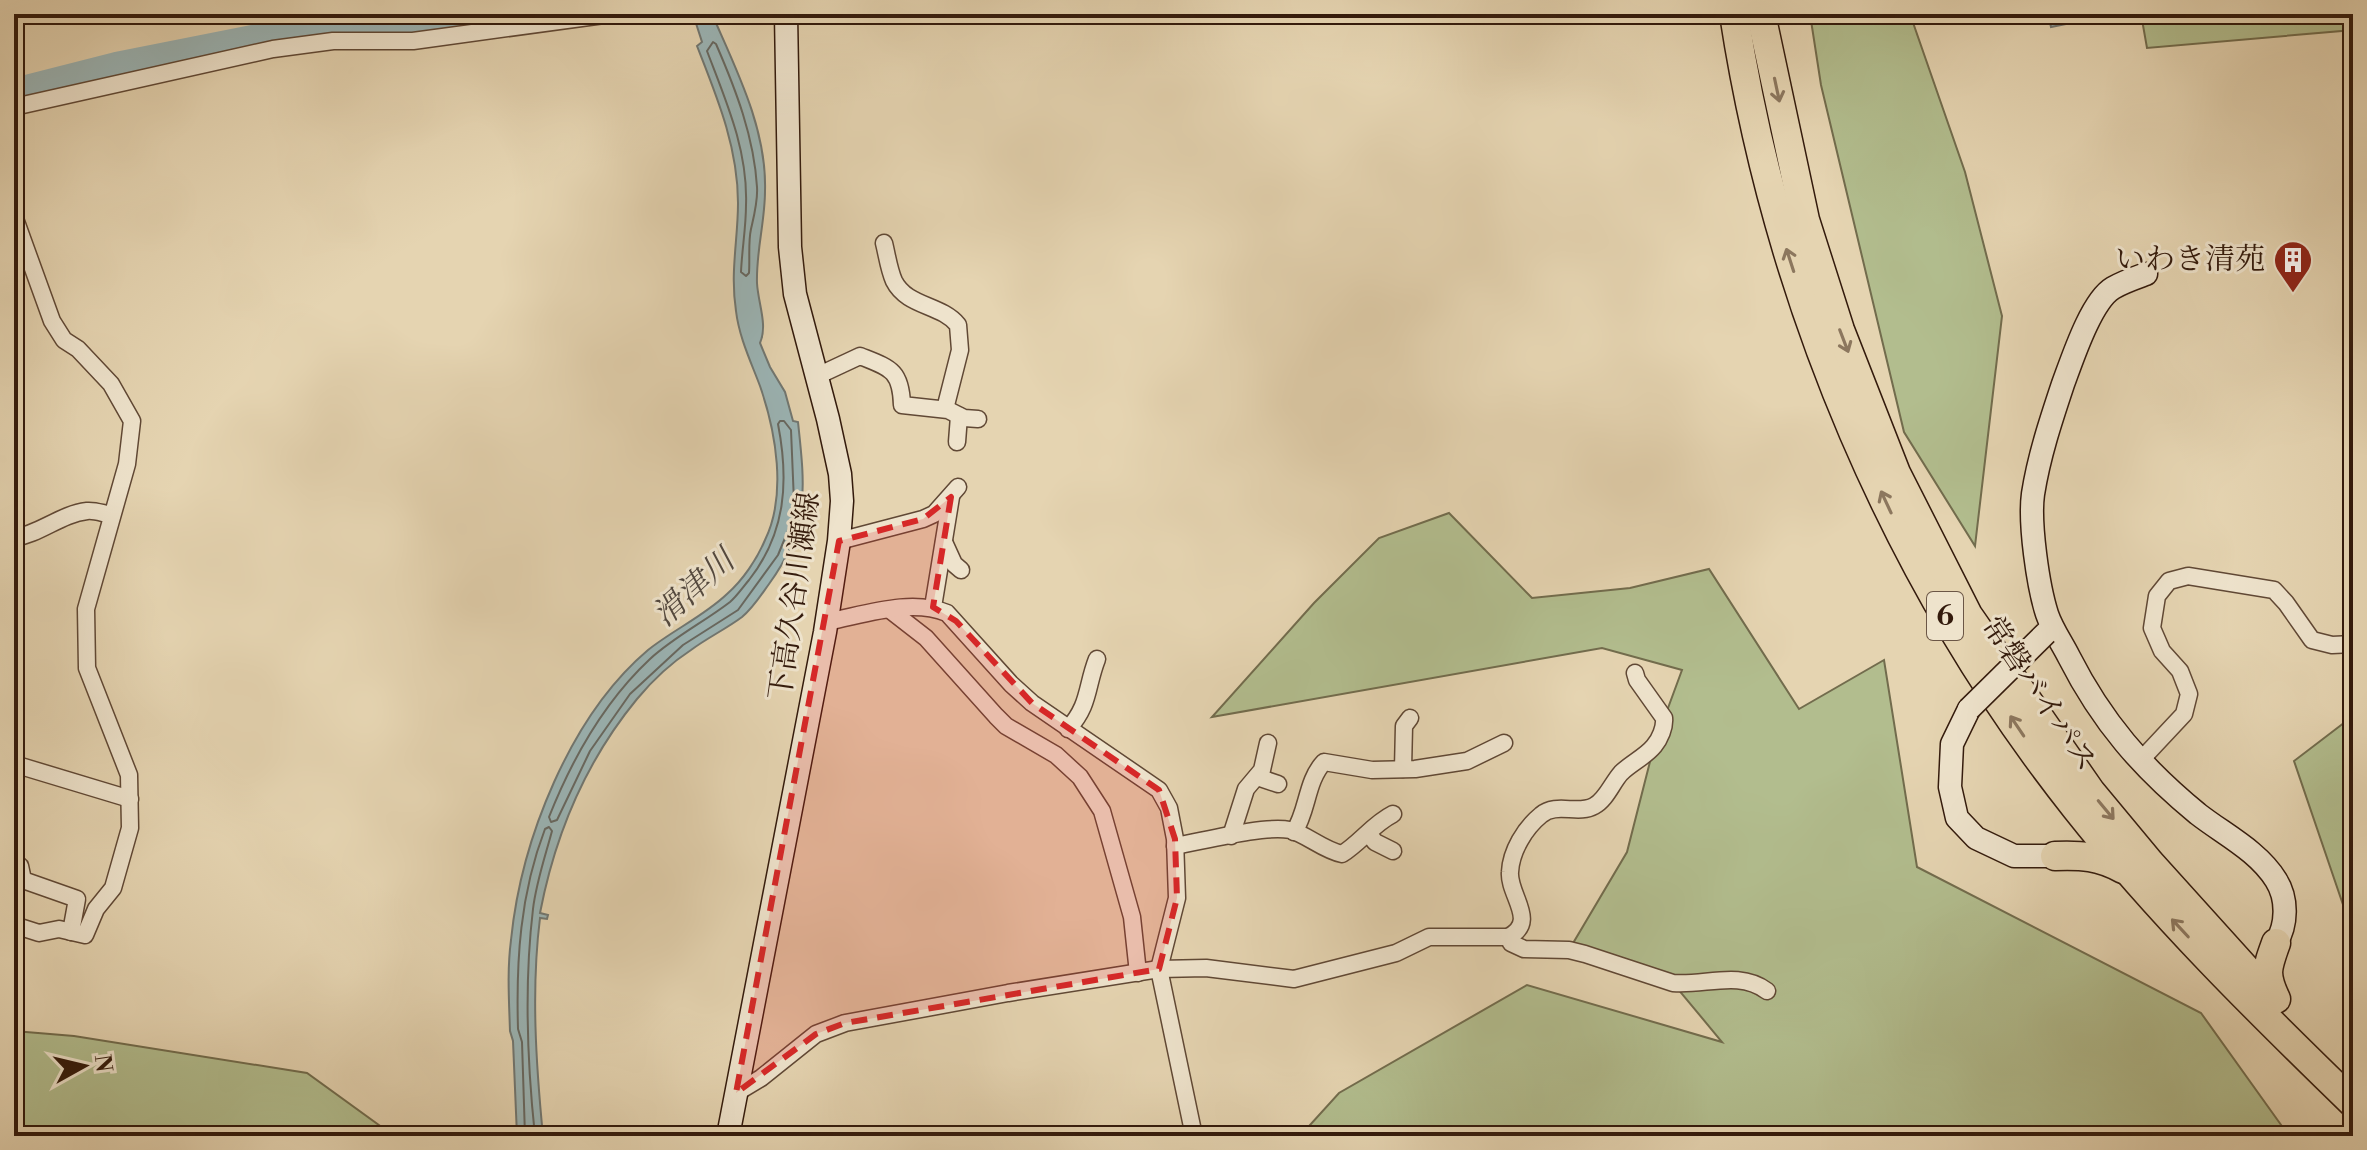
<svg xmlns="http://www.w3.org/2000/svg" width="2367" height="1150" viewBox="0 0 2367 1150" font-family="'Libre Bodoni','Noto Serif JP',serif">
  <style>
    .green { fill: #b2bd8e; stroke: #726c4d; stroke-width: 2 }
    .water { fill: #9bb5b6; stroke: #717772; stroke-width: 2 }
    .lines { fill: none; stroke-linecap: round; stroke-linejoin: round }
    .shore { stroke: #676861; stroke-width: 2 }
    .river { stroke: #9bb5b6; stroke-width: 26 }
    .street-casing { stroke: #604835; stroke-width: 19 }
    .secondary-casing { stroke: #331a0c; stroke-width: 25 }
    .highway-casing { stroke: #331a0c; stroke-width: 31 }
    .street { stroke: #eee3cc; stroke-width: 16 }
    .secondary { stroke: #eee3cc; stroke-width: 22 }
    .highway { stroke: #e5d4b1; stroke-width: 28 }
    .secondary-bridge-casing { stroke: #331a0c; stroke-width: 25; stroke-linecap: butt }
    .secondary-bridge { stroke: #eee3cc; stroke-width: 22 }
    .oneway { stroke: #8c775e }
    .marked { fill: #d62828; fill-opacity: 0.2; stroke: #d62828; stroke-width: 6; stroke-dasharray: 16 10; stroke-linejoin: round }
    .labels { text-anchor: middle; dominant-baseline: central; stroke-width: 6; stroke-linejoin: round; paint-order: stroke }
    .shield { fill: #eee3cc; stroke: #6b5646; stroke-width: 2 }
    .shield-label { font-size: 28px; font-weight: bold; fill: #331a0c }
    .poi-label { font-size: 30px; fill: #331a0c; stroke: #eee3cc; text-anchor: end }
    .street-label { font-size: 30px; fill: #331a0c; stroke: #eee3cc }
    .water-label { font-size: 32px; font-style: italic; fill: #52483f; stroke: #eee3cc }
  </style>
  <rect width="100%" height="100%" fill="#e5d4b1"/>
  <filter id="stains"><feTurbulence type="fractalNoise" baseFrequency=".0025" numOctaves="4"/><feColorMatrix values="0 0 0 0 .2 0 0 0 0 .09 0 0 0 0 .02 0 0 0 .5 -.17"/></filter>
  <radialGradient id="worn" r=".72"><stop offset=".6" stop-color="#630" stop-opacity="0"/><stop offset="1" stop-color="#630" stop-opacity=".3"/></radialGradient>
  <g class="green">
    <polygon points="1810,14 1910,14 1965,172 2002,316 1975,546 1904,432 1821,85"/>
    <polygon points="2141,14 2353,14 2353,30 2147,48"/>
    <polygon points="1449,513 1532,598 1630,588 1709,569 1799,709 1884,660 1917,867 2201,1013 2289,1136 1300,1136 1339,1093 1527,985 1722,1042 1673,983 1569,950 1627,852 1654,746 1682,670 1602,648 1212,717 1314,603 1379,538"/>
    <polygon points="2353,716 2353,934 2294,761"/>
    <polygon points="14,1031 74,1036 307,1073 394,1136 14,1136"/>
  </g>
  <g class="water">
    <path d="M693,14H712C736,69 767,129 765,191C765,222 756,251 757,283C758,303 768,325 760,343L770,367L785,392L793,421L798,422C805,487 810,528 769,584C761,595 753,608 742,617C726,629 707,638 691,650C671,663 652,681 637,699C586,761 555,835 540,913L548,915L547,919L540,918C531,990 536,1064 543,1136H517L513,1041L510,1031C509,1000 507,970 511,940C521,840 570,716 648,650C673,630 704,616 727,594C743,580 757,559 765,540C787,495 776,432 760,386C751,362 739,337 736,311C730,272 738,240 738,203C738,147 717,97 697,46L702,42Z"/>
    <polygon points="2048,14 2080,14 2081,21 2051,27"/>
  </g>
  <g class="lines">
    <g class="shore">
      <path d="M713,42L716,44C736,90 754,137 757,187C758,201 754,216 751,229C748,242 750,259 749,273L746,276L741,272C742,249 746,228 746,205C748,150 726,101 707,51Z"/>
      <path d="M780,421H784L791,430L794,502L792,521L778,555L738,610L683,645L630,694L590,751L557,820L551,822L549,817C572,759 604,702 650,659C674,637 704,622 730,602C737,596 743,587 749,580C786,533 789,481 778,424Z"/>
      <path d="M525,1136L522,1042L518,1029C516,961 520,894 545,829L549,827L552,831C545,857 536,883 533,909C524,984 527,1061 535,1136"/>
    </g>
    <polyline class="river" points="14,91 116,65 327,23 400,23 477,14"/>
    <g class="street-casing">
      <g id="street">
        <polyline points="14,107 273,49 333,41 413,41 611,14"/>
        <polyline points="14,216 52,321 64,340 78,349 111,384 132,421 127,464 86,609 87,668 129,775 130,828 113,888 96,909 85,935 59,929 39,933 14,925"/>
        <path d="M884,243C887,255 889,270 894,281C907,307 941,304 958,325L960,350L945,409"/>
        <path d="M815,377L860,356C890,368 901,370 902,405L948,410L964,418L978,419"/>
        <polyline points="957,442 959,416"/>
        <path d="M14,538C40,534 61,514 87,511C95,510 104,514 112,515"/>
        <polyline points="839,541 923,519 934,514 958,487"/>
        <polyline points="944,542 954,564 961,570"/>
        <polyline points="933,607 951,497"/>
        <polyline points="890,610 926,638 996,716 1006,726 1056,755 1080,777 1102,811 1132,917 1138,973"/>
        <path d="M826,622C864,615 910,598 947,613L1011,684L1032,703L1159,790L1169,808L1175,839L1177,898L1159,969L1194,1136"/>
        <path d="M1068,729C1090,705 1086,687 1097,659"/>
        <polyline points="2140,761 2184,714 2189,694 2180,671 2162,651 2152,628 2157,596 2169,581 2188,576 2274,590 2286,603 2312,640 2332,645 2353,644"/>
        <polyline points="14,764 130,799"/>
        <polyline points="1403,769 1404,726 1410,718"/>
        <polyline points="1257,777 1278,784"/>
        <path d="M1294,832C1308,811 1306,781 1324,762L1372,770L1415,769L1467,761L1504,743"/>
        <polyline points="1369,834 1375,842 1393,851"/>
        <polyline points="1231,836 1246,789 1262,770 1268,743"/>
        <path d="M1175,846C1204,841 1263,825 1290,830C1306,834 1323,850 1342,854C1360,843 1373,824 1393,814"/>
        <polyline points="20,866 23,880 77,899 71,932"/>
        <path d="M1508,937L1511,943L1524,949L1569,950L1585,954L1673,983C1705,986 1739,970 1767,991"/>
        <path d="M736,1093L761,1078L816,1034L845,1023L1008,993L1159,969L1206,968L1294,979L1396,953L1429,937H1508C1539,922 1508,895 1510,872C1511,851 1525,828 1541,815C1556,802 1578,815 1594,806C1606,800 1612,783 1621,773C1631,763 1645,757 1654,746C1660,739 1665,727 1664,718L1637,680L1635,673"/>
      </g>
    </g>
    <g class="secondary-casing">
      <g id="secondary">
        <path d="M2146,274C2135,278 2123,282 2113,288C2091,301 2072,360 2063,384C2051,420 2039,456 2033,494C2029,523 2038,586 2047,614C2052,629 2062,643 2069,657C2102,722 2142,768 2198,814C2225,835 2258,851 2276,880C2288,899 2287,925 2276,943"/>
        <polyline points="1969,709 1952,744 1950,787 1957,818 1976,838 2014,856 2055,856"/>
        <polyline points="728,1136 825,632 839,541 842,501 840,474 828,419 795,294 790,247 786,14"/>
      </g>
    </g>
    <g class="highway-casing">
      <g id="highway">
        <path d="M1734,14C1778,301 1895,580 2076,808C2160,914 2256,1009 2353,1103"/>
        <polyline points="1761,14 1805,220 1840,330 1896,473 1968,615 2091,792 2150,863 2271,997"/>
        <path d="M2055,856C2082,855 2099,856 2123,869"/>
        <path d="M2276,999C2264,974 2267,968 2276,943"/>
      </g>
    </g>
    <use href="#street" class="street"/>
    <use href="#secondary" class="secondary"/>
    <use href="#highway" class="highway"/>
    <g class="secondary-bridge-casing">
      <polyline id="secondary-bridge" points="1969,709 2046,633"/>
    </g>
    <use href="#secondary-bridge" class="secondary-bridge"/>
  </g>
  <defs><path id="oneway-shaft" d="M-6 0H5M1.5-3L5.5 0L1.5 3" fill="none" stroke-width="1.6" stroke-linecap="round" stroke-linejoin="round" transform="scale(2)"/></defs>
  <g class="oneway">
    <use href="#oneway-shaft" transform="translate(1777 90) rotate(78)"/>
    <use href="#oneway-shaft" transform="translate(1790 260) rotate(-108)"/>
    <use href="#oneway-shaft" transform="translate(1844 341) rotate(69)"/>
    <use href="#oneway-shaft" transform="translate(1886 502) rotate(-115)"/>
    <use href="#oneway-shaft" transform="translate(2017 726) rotate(-124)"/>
    <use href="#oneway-shaft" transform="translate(2106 810) rotate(50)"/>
    <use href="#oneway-shaft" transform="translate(2180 928) rotate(-133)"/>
  </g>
  <path class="marked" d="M951,497L933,607L956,621L1032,703L1159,790L1175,839L1177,898L1159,969L845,1023L816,1034L736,1093L839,541L923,519Z"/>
  <defs>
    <g id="building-pin" transform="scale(2)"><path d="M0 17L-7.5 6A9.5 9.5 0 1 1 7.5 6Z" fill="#8f2418" stroke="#eee3cc"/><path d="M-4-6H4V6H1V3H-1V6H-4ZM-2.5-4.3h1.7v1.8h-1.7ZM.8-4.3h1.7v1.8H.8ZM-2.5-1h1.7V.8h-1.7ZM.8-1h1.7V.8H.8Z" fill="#fff"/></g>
  </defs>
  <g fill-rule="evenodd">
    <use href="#building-pin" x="2293" y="260"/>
  </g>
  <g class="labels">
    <rect class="shield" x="1927" y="592" width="36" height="48" rx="6"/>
    <g class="shield-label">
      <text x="1945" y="616">6</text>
    </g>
    <g class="poi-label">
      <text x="2265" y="260">いわき清苑</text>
    </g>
    <g class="street-label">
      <text transform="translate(795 596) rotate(-82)">下高久谷川瀬線</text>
      <text transform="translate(2039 694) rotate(56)">常磐バイパス</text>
    </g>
    <g class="water-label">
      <text transform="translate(694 588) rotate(-42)">滑津川</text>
    </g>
  </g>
  <rect width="2367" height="1150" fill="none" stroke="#e5d4b1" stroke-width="48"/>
  <rect x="16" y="16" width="2335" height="1118" fill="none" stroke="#331a0c" stroke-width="4"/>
  <rect x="24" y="24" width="2319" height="1102" fill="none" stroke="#331a0c" stroke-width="2"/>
  <g transform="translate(84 1066) rotate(82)" stroke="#eee3cc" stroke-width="6" paint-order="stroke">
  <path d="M0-6L14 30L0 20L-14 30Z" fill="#331a0c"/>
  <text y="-12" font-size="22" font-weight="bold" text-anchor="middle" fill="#331a0c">N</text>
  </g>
  <rect width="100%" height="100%" filter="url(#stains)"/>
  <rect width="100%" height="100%" fill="url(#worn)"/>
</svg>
